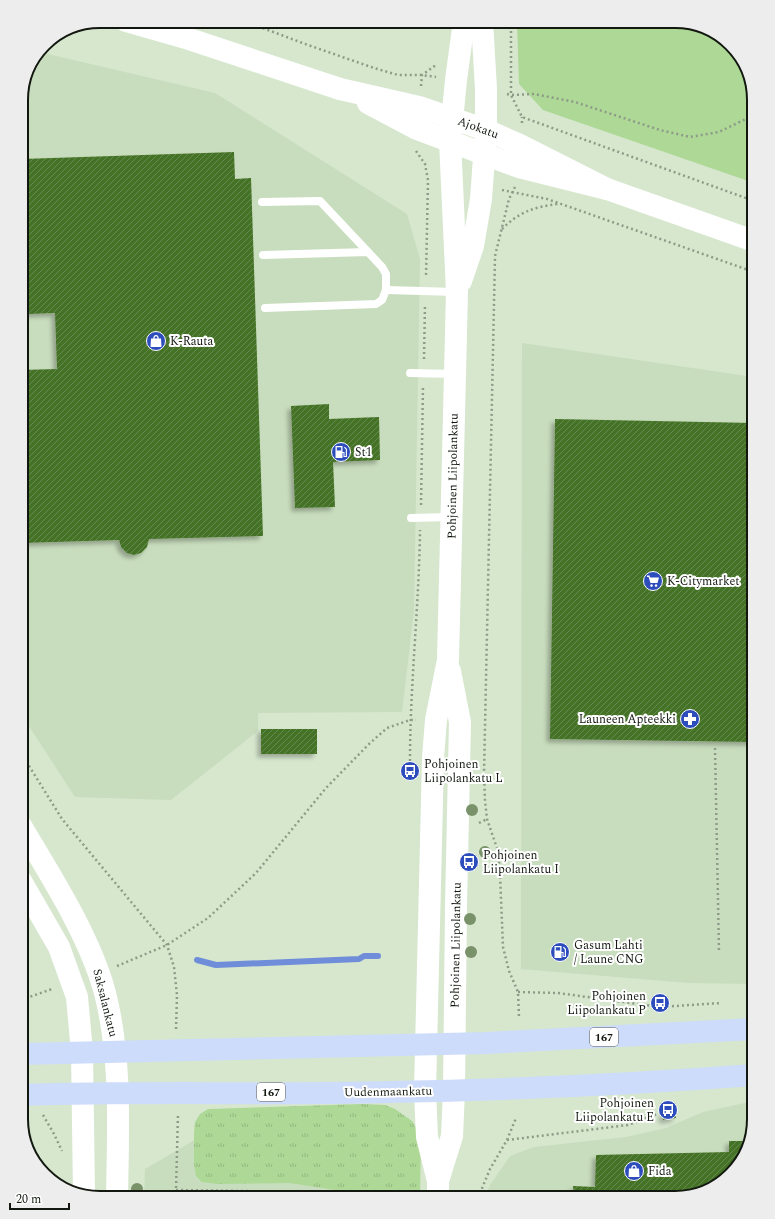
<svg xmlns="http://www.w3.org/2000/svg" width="775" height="1219" viewBox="0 0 775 1219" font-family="Spectral,serif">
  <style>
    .built { fill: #c8ddbd }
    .grass { fill: url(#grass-tufts) }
    .park { fill: #add896 }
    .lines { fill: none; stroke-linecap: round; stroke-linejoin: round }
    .stream { stroke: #6f8dd9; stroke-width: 6 }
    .building { fill: url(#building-hatch); filter: url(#shadow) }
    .path { stroke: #8e9b88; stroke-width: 2.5; stroke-dasharray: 2 3; stroke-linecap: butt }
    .lane { stroke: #fff; stroke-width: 8 }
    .secondary { stroke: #fff; stroke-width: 22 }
    .primary { stroke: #cedcfb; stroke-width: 22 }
    .tree { fill: #79926a }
    .labels { text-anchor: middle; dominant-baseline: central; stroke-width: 4; stroke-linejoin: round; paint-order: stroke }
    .shield { fill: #fff; stroke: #595d57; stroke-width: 1 }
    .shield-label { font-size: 11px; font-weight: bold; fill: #12180f }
    .street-label { font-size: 12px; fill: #12180f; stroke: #fff }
    .poi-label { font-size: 12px; fill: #12180f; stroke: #fff; text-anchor: start }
    .rim { fill: none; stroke: #12180f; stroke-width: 2 }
  </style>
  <defs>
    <pattern id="grass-tufts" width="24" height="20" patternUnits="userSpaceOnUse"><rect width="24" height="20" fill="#add896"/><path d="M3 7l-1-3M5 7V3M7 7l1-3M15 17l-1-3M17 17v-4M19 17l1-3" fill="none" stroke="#94b980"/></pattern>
    <pattern id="building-hatch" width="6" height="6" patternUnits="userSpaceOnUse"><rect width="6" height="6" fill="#457327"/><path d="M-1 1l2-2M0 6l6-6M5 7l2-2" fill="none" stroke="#688852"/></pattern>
    <filter id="shadow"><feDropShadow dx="-3.5" dy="3.5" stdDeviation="2" flood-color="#0004"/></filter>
  </defs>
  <rect width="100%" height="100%" fill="#d6e7ce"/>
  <g class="built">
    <polygon points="39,52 215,93 407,214 420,259 414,611 402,712 258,713 258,731 171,800 75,797 21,714 21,95 27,69"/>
    <polygon points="522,343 754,377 754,984 688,983 521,969"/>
    <polygon points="754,1101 754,1119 743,1159 710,1190 675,1198 485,1198 490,1185 510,1156 534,1147 626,1137 666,1128 703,1112"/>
    <polygon points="210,1131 386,1198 144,1198 145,1169"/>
  </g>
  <polygon class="grass" points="362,1104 385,1105 395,1109 412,1121 421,1136 420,1198 359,1198 342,1191 290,1183 217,1184 202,1182 196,1176 194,1164 194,1134 195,1122 200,1114 208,1109"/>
  <polygon class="park" points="517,21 680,21 719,34 746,65 754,100 754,183 543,110 519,84"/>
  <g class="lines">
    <polyline class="stream" points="197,960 216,965 359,959 364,956 378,956"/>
  </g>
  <g class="building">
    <polygon points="234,152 235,179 251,178 263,536 149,539 147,547 141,553 134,555 127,553 121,547 119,540 21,543 21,370 57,369 55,313 27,314 22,159"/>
    <polygon points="329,404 329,419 379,417 380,460 333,462 335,507 295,508 291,406"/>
    <polygon points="555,419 754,423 754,742 550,739"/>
    <rect x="261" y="729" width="56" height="25"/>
    <polygon points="675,1111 676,1118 663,1120 662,1113"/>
    <polygon points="729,1141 748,1141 743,1159 710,1190 675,1198 550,1198 549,1196 574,1195 573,1186 595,1187 596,1155 729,1152"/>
  </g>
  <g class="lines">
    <g class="path">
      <polyline points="244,21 308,45 374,68 398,75 422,75 436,77"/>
      <polyline points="511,21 511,95 534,94 575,102 660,130 690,137 719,132 754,115"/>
      <polyline points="421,86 422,75 436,65"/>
      <polyline points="507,94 511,95 522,117 754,201"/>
      <polyline points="522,123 522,117"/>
      <polyline points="416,151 425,164 428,180 426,277"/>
      <polyline points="515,187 509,199 495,256 484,774 485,801 487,819 498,851 500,874 503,947 509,971 518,992 519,1017"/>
      <polyline points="502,190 547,199 754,272"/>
      <path d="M502,229C519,212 534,207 558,204"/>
      <polyline points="424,359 425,304"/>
      <polyline points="421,505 423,386"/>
      <polyline points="715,748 719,952"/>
      <polyline points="21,753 62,819 167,945 174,967 177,995 176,1030"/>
      <path d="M410,761C410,684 419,607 420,530"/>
      <polyline points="479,823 487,819"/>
      <polyline points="117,966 167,945 208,918 256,873 326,788 369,744 387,728 410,720 416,720"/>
      <polyline points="518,992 558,993 660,1007 721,1003"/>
      <polyline points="21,1000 52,989"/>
      <polyline points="43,1115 54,1134 62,1151"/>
      <polyline points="507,1140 628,1125 668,1110"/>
      <polyline points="176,1190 309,1192 336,1198"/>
      <polyline points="175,1198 176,1190 178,1114"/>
      <polyline points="478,1198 490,1169 507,1140 516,1118"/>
    </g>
    <g class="lane">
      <polyline points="262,202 320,201 368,252"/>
      <polyline points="263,255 368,252 382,267 386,274 386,290 382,300 376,304 265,308"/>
      <polyline points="386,290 456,292"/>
      <polyline points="410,373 455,374"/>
      <polyline points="411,518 450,517"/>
    </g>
    <g class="secondary">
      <polyline points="126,21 189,39 340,89 419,107 486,130 520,145 607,189"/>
      <polyline points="368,103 417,129 519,167 607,189 754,241"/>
      <polyline points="461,281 473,246 481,199 486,130 486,89 482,21"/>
      <path d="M21,826C51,876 90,937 105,993C122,1060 118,1130 117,1198"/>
      <polyline points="21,881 59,947 77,997 82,1052 84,1194"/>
      <polyline points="438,1181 452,1136 454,1091 456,906 460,722 450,671"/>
      <polyline points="438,1198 438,1181 427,1137 425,1091 433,758 436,720 448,660 457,292 450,141 456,80 464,21"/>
    </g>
    <g class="primary">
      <polyline points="21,1054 485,1043 754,1029"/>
      <path d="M21,1095C144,1091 267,1095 390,1092C511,1090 633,1084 754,1075"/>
    </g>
  </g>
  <g class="tree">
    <circle cx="472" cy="810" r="6"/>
    <circle cx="485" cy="852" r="6"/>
    <circle cx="470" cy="919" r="6"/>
    <circle cx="471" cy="952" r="6"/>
    <circle cx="137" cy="1189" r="6"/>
  </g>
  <defs>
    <g id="shop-disc" transform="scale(1)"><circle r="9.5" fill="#2d4dbd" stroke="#fff"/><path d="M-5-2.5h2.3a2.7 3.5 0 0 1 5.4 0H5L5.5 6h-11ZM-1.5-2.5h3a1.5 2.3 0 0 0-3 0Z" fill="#fff"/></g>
    <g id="fuel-disc" transform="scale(1)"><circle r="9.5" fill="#2d4dbd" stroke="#fff"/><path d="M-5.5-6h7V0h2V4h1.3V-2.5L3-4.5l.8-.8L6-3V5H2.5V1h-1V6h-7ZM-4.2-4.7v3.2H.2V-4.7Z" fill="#fff"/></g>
    <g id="supermarket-disc" transform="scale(1)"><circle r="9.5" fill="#2d4dbd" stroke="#fff"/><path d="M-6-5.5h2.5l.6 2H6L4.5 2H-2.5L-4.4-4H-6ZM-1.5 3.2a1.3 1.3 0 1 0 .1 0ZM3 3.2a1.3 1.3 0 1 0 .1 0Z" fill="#fff"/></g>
    <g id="pharmacy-disc" transform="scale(1)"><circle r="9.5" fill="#2d4dbd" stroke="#fff"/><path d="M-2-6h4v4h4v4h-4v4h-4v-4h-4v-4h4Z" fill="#fff"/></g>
    <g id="bus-disc" transform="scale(1)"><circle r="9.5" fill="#2d4dbd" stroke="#fff"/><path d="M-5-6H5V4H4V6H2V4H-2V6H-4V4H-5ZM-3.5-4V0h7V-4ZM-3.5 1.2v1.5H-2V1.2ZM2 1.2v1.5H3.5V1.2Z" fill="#fff"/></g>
  </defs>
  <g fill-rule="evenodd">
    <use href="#shop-disc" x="156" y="341"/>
    <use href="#fuel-disc" x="341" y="452"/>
    <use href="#supermarket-disc" x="653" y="581"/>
    <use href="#pharmacy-disc" x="690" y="719"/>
    <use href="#bus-disc" x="410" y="771"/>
    <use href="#bus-disc" x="469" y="862"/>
    <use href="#fuel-disc" x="560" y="952"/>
    <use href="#bus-disc" x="660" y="1003"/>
    <use href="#bus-disc" x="668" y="1110"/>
    <use href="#shop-disc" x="634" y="1171"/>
  </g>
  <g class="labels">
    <g class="shield">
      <rect x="590" y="1028" width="28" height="18" rx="3"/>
      <rect x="257" y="1083" width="28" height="18" rx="3"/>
    </g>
    <g class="shield-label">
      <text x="604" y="1037">167</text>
      <text x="271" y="1092">167</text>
    </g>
    <g class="street-label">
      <text transform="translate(478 128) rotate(20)">Ajokatu</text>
      <text transform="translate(453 476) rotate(-89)">Pohjoinen Liipolankatu</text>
      <text transform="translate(456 945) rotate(-89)">Pohjoinen Liipolankatu</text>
      <text transform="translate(105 1003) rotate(76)">Saksalankatu</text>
      <text transform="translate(388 1092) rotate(-1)">Uudenmaankatu</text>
    </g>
    <g class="poi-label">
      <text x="170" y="341">K-Rauta</text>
      <text x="355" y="452">St1</text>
      <text x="667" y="581">K-Citymarket</text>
      <text x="676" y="719" text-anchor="end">Launeen Apteekki</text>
      <text x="424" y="764">Pohjoinen<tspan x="424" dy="14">Liipolankatu L</tspan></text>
      <text x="483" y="855">Pohjoinen<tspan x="483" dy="14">Liipolankatu I</tspan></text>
      <text x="574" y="945">Gasum Lahti<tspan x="574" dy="14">/ Laune CNG</tspan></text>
      <text x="646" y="996" text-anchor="end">Pohjoinen<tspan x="646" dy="14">Liipolankatu P</tspan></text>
      <text x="654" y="1103" text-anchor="end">Pohjoinen<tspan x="654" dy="14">Liipolankatu E</tspan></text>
      <text x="648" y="1171">Fida</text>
    </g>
  </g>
  <path d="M0 0H775V1219H0ZM100 28H675A72 72 0 0 1 747 100V1119A72 72 0 0 1 675 1191H100A72 72 0 0 1 28 1119V100A72 72 0 0 1 100 28Z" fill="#ecedec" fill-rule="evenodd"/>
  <path class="rim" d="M100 28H675A72 72 0 0 1 747 100V1119A72 72 0 0 1 675 1191H100A72 72 0 0 1 28 1119V100A72 72 0 0 1 100 28Z"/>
  <path d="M10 1203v6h59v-6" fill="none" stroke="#12180f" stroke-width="2"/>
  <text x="16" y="1203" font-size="12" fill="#12180f" stroke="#ffffff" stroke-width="3" paint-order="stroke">20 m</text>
</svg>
